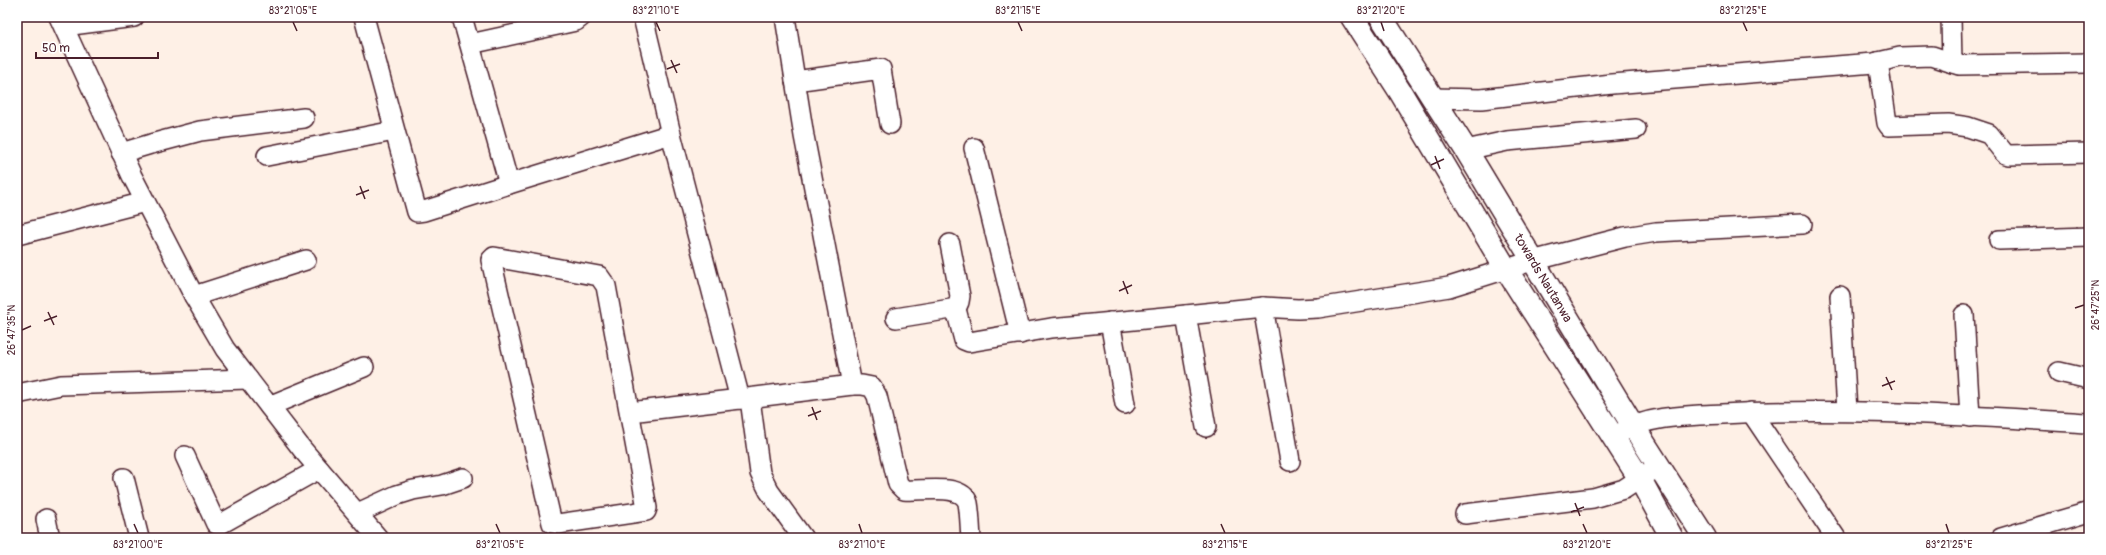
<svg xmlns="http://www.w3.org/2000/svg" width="2106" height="555" viewBox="0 0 2106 555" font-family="Pangolin,sans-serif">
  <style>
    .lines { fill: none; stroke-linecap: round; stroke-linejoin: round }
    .minor-casing { stroke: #4a1f2b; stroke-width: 22 }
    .major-casing { stroke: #4a1f2b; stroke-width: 25 }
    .minor { stroke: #fff; stroke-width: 19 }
    .major { stroke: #fff; stroke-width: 22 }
    .ticks { fill: none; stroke: #4a1f2b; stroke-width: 1.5 }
    .labels { text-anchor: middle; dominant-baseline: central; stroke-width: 3; stroke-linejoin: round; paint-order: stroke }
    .street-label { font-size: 13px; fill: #4a1f2b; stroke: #fff }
    .neatline { fill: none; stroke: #4a1f2b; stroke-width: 1.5 }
    .ticks-label { font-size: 10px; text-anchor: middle; fill: #4a1f2b }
  </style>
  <rect width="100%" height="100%" fill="#fef0e6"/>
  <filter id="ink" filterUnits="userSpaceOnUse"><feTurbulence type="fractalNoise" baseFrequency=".025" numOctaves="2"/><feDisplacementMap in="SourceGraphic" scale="8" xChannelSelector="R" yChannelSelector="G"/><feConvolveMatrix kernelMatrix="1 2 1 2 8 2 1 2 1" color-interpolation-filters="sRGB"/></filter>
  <g filter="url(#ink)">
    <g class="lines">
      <g class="minor-casing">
        <g id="minor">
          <polyline points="59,17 132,176 194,296 225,349 302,449 378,538"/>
          <polyline points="364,17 417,212 424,211 509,184"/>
          <path d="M462,17L509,184L671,134L740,399L852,385H862L872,387L877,396L898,484L904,490C921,492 962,482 968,503C970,514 970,527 971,538"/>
          <polyline points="643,17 671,134"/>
          <polyline points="785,17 804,136 852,385"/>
          <polyline points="1951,17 1952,63"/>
          <polyline points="64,26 134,17"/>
          <polyline points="470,44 576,21 581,17"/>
          <polyline points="1878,62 1887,123 1889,126 1948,124 1968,127 1989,134 2005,154 2009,155 2089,153"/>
          <polyline points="795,81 881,69 890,124"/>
          <polyline points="1432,98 1481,99 1612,84 1874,63 1900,57 1932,56 1959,65 2089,63"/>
          <polyline points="974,148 1020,334"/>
          <polyline points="1466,150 1507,141 1636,129"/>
          <polyline points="121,153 151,144 200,131 304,118"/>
          <polyline points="267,156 394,131"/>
          <polyline points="17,235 145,202"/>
          <polyline points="1999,240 2089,237"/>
          <polyline points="950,244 960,296 959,302 955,311"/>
          <polygon points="494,257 599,276 606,286 647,508 646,511 558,524 552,523 491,260"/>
          <polyline points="194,296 306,260"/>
          <polyline points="1840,296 1847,411"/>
          <polyline points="1263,307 1290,461"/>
          <polyline points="1186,315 1206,427"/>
          <polyline points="1964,315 1970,417"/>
          <polyline points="896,318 951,309 957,313 964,340 969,342 1051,328 1186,315 1263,307 1298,309 1318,308 1449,287 1532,261 1625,237 1656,232 1802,224"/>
          <polyline points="1110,322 1125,404"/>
          <polyline points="2059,372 2089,379"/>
          <polyline points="17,394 61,385 248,379"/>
          <polyline points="750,399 760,473 769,491 803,538"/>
          <polyline points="269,406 364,367"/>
          <polyline points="630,412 740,399"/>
          <polyline points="1751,412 1836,538"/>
          <path d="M1622,432C1650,415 1689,416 1722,414C1844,407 1967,416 2089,423"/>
          <polyline points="185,456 216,524 219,525 319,469"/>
          <polyline points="124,478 139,538"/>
          <polyline points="358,513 397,495 413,490 442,485 463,478"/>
          <polyline points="1465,514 1593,498 1624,489 1659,466"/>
          <polyline points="46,519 50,538"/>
          <polyline points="2001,538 2089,512"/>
        </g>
      </g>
      <g class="major-casing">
        <g id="major">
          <polyline points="1352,17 1401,93 1506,269 1640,479 1672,538"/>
          <polyline points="1381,17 1466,150 1630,421 1705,538"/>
        </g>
      </g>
      <use href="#minor" class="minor"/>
      <use href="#major" class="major"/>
    </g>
  </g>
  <path class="ticks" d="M293,22L297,31M656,22L660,31M1018,22L1022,31M1381,22L1384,31M1743,22L1747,31M671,60L677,73M667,69L680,64M1435,156L1440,169M1431,165L1444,159M360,186L365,199M356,195L369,190M1123,281L1128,294M1119,291L1132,285M2075,308L2084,305M48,312L54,325M44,321L57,316M22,330L31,326M1886,377L1892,390M1882,386L1895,381M812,407L817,420M808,416L821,411M1575,503L1580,516M1571,512L1584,507M134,524L138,533M496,524L500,533M859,524L862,533M1221,524L1225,533M1583,524L1587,533M1946,524L1949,533"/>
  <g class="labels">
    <g class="street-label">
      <text transform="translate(1543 278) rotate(59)">towards Nautanwa</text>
    </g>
  </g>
  <rect width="2106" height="555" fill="none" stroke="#fff" stroke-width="44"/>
  <path d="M36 52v6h122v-6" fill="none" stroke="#4a1f2b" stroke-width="2"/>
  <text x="42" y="52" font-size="12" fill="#4a1f2b" stroke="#ffffff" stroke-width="3" paint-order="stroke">50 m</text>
  <rect x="22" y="22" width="2062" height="511" class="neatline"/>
  <g class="ticks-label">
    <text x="293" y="14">83°21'05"E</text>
    <text x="656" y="14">83°21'10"E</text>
    <text x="1018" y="14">83°21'15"E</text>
    <text x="1381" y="14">83°21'20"E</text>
    <text x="1743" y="14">83°21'25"E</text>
    <text transform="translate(2095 305) rotate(-90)" y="4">26°47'25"N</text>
    <text transform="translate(11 330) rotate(-90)" y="4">26°47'35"N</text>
    <text x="138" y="548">83°21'00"E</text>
    <text x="500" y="548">83°21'05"E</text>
    <text x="862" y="548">83°21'10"E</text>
    <text x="1225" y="548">83°21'15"E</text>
    <text x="1587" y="548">83°21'20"E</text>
    <text x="1949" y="548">83°21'25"E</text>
  </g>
</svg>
